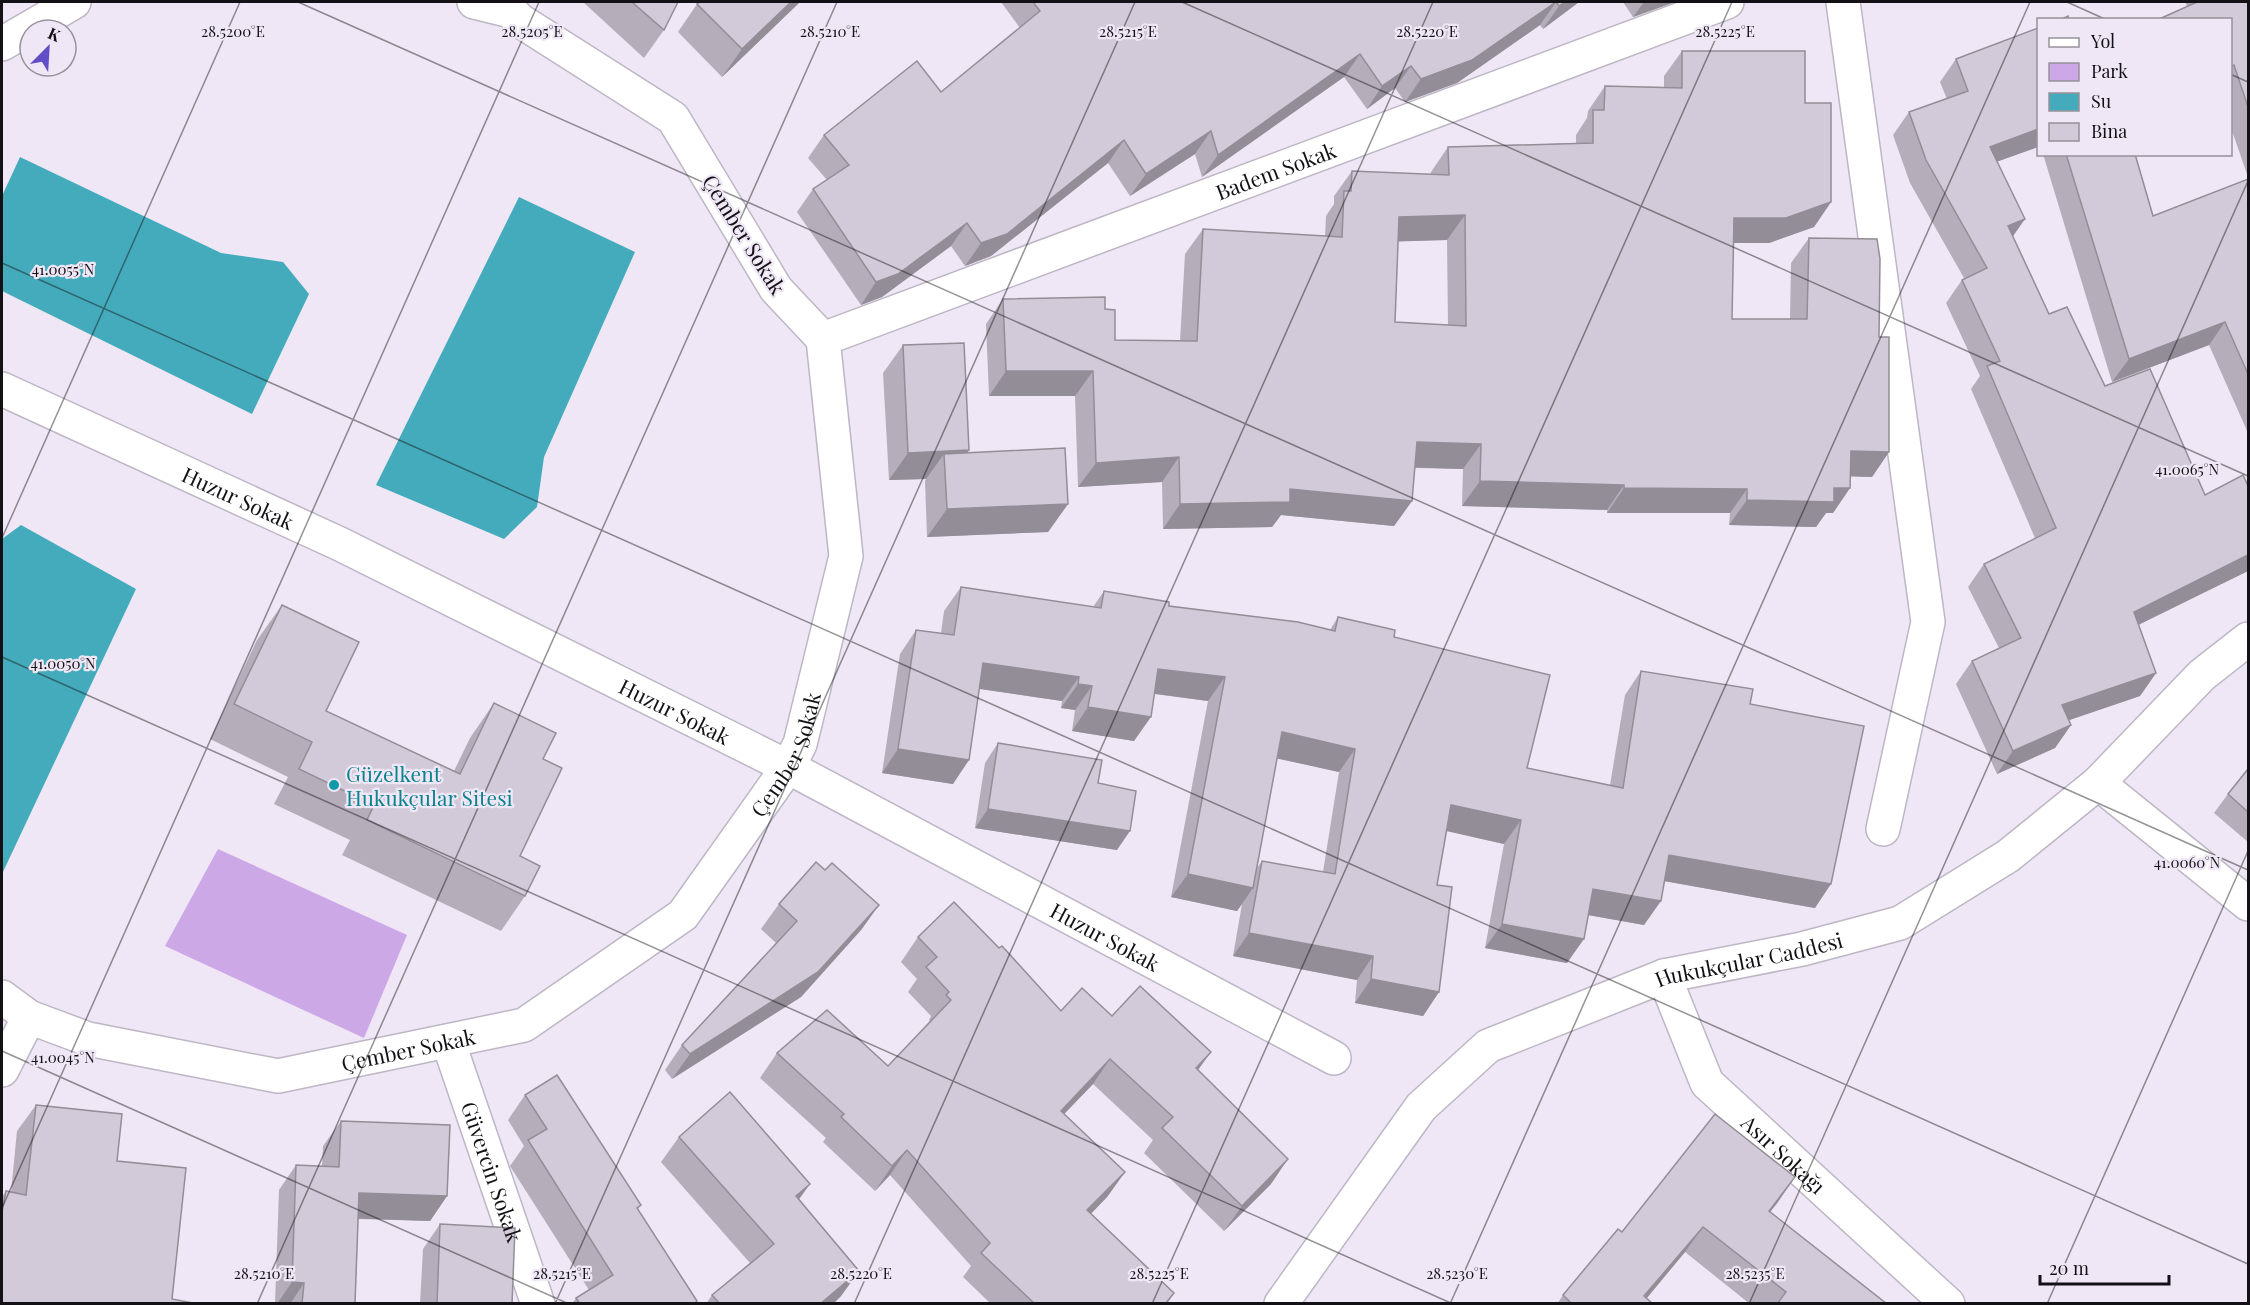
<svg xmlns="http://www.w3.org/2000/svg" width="2250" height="1305" viewBox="0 0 2250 1305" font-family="'Playfair Display',serif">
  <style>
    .green { fill: #cda8e7 }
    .water { fill: #44abbc }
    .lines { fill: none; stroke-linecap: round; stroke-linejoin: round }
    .street-casing { stroke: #beb6c4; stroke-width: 36 }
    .street { stroke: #fff; stroke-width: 33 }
    .wall { fill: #b5aeba; fill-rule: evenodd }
    .shaded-wall { fill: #938d97 }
    .building { fill: #d2cad8; stroke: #938d97; stroke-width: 1.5; fill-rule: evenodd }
    .ticks { fill: none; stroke: #131115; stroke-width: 1.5; stroke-opacity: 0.45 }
    .culture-dot { fill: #0f9aa8; stroke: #efe7f5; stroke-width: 2 }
    .labels { text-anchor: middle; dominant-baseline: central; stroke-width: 4.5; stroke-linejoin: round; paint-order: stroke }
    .street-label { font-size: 21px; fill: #131115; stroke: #efe7f5 }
    .culture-label { font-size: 21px; fill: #0d838f; stroke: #efe7f5; text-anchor: start }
    .ticks-label { font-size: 15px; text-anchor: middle; fill: #131115; stroke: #efe7f5; stroke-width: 4.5; stroke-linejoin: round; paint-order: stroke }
  </style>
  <rect width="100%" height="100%" fill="#efe7f5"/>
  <polygon class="green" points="218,849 407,935 364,1038 165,946"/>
  <g class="water">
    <polygon points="20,157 221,253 283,262 309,294 252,414 2,291 2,196"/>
    <polygon points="519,197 635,252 544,457 537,507 504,539 376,485"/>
    <polygon points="21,525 136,589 2,874 2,539"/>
  </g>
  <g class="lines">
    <g class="street-casing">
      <g id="street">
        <polyline points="1843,2 1928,622 1883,829"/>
        <polyline points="2,44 74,2"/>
        <path id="s1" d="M823,339L1727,2"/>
        <path id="s2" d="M2,389L340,544L788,767L1334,1058"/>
        <polyline points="2098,783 2248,904"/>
        <path id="s3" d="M1664,976L1707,1083L1948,1304"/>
        <path id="s4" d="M2,997L29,1017L88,1039L278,1076L524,1025L683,915L788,767L800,744L846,556L823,339L776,289L673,118L519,20L511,11L474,2"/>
        <path id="s5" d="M448,1041L538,1304"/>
        <polyline points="2,1070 29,1017"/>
        <path id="s6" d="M1281,1304L1421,1107L1488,1046L1664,976L1802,949L1900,923L2008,856L2098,783L2202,675L2248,639"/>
      </g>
    </g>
    <use href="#street" class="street"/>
  </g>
  <g class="wall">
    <polygon points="583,2 678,2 664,30 644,58"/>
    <polygon points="800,2 722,77 678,32 697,4"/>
    <polygon points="1001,2 1579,2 1543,29 1540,25 1457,83 1405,102 1395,88 1367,109 1344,77 1202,177 1195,154 1130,196 1108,163 991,256 965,266 951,246 882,297 861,305 797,212 813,189 827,180 808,158 824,135 941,92 1020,28"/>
    <polygon points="1623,2 1675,2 1633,17"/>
    <polygon points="2185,2 2248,2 2248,177 2230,125 2230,20 2187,6"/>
    <polygon points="2038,28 2038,147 1997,161 2013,236 2049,314 2105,386 2205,495 2248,571 2138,624 2156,673 2140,696 2069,720 2071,725 2055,748 1997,774 1956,684 1972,661 1999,648 1968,587 1984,564 2035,538 1971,389 1980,376 1946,303 1962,280 1964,278 1910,183 1893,135 1909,112 1947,99 1940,82 1956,59"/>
    <path d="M1682,51L1805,103L1831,202L1814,227L1769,243H1733L1732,319H1790L1791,263L1809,238L1879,337L1889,452L1872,477L1851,476L1850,488L1833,513H1826L1816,527L1729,525L1730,513H1607V510L1462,506L1463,469L1415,468L1412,501L1394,526L1281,515L1272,527L1163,529L1162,482L1078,487L1075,396H989L986,324L1003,299L1105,309L1115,340L1180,341L1185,254L1203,229L1325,236L1326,216L1334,204V196L1352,171L1431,175V172L1448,147L1576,143V135L1587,118L1588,111L1605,86L1664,87V76ZM1447,240L1448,325L1395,322L1398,241Z"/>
    <polygon points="2043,154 2135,154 2153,216 2248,179 2248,433 2209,345 2112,382"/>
    <polygon points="903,345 969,450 968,453 1068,504 1048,532 927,537 925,481 926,479 889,480 883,373"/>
    <path d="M961,587L1093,607L1104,591L1169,606L1330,630L1338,617L1394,637L1527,768L1610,785L1625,695L1641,671L1750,704L1815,908L1664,881L1644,925L1588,915L1567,963L1485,948L1504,844L1446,831L1437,885L1439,992L1423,1016L1355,1003L1357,980L1233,956L1242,904L1237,911L1171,897L1208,701L1154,694L1134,741L1072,731L1075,710L1061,708L1062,701L980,689L953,784L882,773L900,654L916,630L941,633L944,611ZM1277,758L1339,772L1323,872L1262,861L1257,868Z"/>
    <polygon points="282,605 326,711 454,771 470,738 494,703 543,759 520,856 525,896 501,931 342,855 350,840 274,804 288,777 210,739 257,640"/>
    <polygon points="998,743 1098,783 1117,850 975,828 985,763"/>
    <polygon points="2248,769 2248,842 2214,813 2228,794"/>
    <polygon points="825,870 879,905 861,930 801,997 672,1079 665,1070 682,1045 776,943 761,929 779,904"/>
    <polygon points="918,937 999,948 1061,1011 1112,1016 1198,1070 1271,1184 1224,1231 1144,1153 1153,1140 1093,1084 1064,1114 1125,1172 1107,1197 1091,1214 1174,1293 1167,1304 991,1304 963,1277 971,1266 890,1175 875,1191 823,1142 826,1138 760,1078 777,1053 888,1066 930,1021 929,1020 931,1016 908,992 917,979 901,962"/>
    <polygon points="525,1095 641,1205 638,1209 697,1301 696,1304 572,1304 576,1298 589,1290 510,1166 524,1146 508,1120"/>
    <polygon points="36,1105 122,1114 2,1304 2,1197 6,1191 11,1192 17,1131"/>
    <polygon points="341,1121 447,1196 430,1221 358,1219 355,1304 275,1304 279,1190 296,1165 322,1166 323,1146"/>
    <polygon points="679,1137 799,1199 859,1271 841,1296 833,1304 706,1304 712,1295 750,1263 661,1162"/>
    <polygon points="1778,1202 1770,1212 1887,1304 1750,1304 1685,1252 1646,1298 1653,1304 1557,1304 1563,1295 1622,1232"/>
    <polygon points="440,1224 512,1304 420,1304 423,1249"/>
  </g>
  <g class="shaded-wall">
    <polygon points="791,2 800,2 722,77 742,49"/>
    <polygon points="1556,2 1540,25 1457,83 1405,102 1421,79"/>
    <polygon points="1565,2 1579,2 1543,29 1559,6"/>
    <polygon points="1644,2 1675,2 1633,17"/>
    <polygon points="1360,54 1344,77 1202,177 1218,155"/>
    <polygon points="1411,66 1395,88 1367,109 1382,86"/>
    <polygon points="2038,129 2038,147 1974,170 1990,147"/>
    <polygon points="1211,131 1195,154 1130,196 1146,174"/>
    <polygon points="1124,140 1108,163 991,256 965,266 981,243"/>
    <polygon points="1831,202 1814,227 1769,243 1716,243 1734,218"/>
    <polygon points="1465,215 1447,240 1382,242 1399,217"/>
    <polygon points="2025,219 2009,242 2008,226"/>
    <polygon points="967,223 951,246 882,297 861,305 876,282"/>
    <polygon points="2225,322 2209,345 2112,382 2129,359"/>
    <polygon points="1006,371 1093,371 1075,396 989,396"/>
    <polygon points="1417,442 1481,444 1463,469 1400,467"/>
    <polygon points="969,450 950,478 944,454 926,479 889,480 908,453"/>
    <polygon points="1851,451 1889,452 1872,477 1834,476"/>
    <polygon points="1179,457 1162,482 1078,487 1096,463"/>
    <polygon points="1480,481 1624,485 1607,510 1462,506"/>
    <polygon points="1624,488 1747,489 1730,513 1607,513"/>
    <polygon points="1834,488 1850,488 1833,513 1826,513 1816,527 1729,525 1747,500"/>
    <polygon points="1290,489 1412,501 1394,526 1281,515 1272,527 1163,529 1180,504"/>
    <polygon points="1068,504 1048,532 927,537 947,509"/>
    <polygon points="2248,555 2248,571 2118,635 2134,612"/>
    <polygon points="983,663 1079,677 1062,701 967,687"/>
    <polygon points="1158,669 1225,677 1208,701 1142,692"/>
    <polygon points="2156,673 2140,696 2046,728 2062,705"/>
    <polygon points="1078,684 1092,686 1075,710 1061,708"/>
    <polygon points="1088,707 1151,717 1134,741 1072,731"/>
    <polygon points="2071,725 2055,748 1997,774 2013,751"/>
    <polygon points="1282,732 1355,749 1339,772 1266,756"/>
    <polygon points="898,749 969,760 953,784 882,773"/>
    <polygon points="1451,805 1521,820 1504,844 1434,828"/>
    <polygon points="988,809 1130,831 1117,850 975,828"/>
    <polygon points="1669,855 1831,884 1815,908 1653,879"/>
    <polygon points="1188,874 1253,888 1237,911 1171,897"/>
    <polygon points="1593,889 1661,901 1644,925 1577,913"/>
    <polygon points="879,905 861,930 801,997 672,1079 690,1054"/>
    <polygon points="1502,924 1584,939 1567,963 1485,948"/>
    <polygon points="1249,933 1373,956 1357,980 1233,956"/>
    <polygon points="1371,979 1439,992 1423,1016 1355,1003"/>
    <polygon points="1211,1052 1193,1077 1196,1068"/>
    <polygon points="1110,1059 1093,1084 1043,1136 1061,1111"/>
    <polygon points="907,1150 890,1175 875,1191 892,1166"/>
    <polygon points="1288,1159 1271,1184 1224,1231 1242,1206"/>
    <polygon points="1125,1172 1107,1197 1070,1235 1087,1210"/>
    <polygon points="1795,1177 1778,1202 1751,1236 1769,1211"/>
    <polygon points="810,1184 792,1209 796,1196"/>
    <polygon points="359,1193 447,1196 430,1221 342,1218"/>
    <polygon points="1703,1227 1685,1252 1642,1304 1644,1296"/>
    <polygon points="859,1271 841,1296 833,1304 820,1304"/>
    <polygon points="292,1282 304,1283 290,1304 277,1304"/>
  </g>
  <g class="building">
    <polygon points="632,2 678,2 664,30"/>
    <polygon points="700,2 791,2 742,49 697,4"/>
    <polygon points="1033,2 1565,2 1559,6 1556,2 1472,60 1421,79 1411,66 1382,86 1360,54 1218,155 1211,131 1146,174 1124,140 1007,234 981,243 967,223 898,274 876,282 813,189 849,165 824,135 917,61 941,92 1040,11"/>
    <polygon points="2197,2 2248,2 2248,107 2234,65 2230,67 2230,20 2157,20"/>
    <polygon points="2068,16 2069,20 2060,20"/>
    <polygon points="2038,28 2038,129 1990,147 2025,219 2008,226 2049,314 2067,307 2105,386 2150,369 2205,495 2243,475 2248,486 2248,555 2134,612 2156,673 2062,705 2071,725 2013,751 1972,661 2021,638 1984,564 2056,528 1987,366 2000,361 1962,280 1987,268 1926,160 1909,112 1968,91 1956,59"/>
    <path d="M1682,51H1805V103H1831V202L1786,218H1734L1732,319H1807L1809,238L1877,239L1880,259L1879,337H1889V452L1851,451L1850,488H1834V502L1747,500V489L1624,488V485L1480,481L1481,444L1417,442L1412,501L1290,489V502L1180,504L1179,457L1096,463L1093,371H1006L1003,299L1105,297V309L1115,310V340L1197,341L1203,229L1342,237L1344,191H1351L1352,171L1449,175L1448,147L1593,143V110H1604L1605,86L1682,88ZM1465,215L1466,326L1395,322L1399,217Z"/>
    <polygon points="2066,154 2135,154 2153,216 2248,179 2248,374 2225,322 2129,359"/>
    <polygon points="964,343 969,450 908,453 903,345"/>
    <polygon points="1065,448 1068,504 947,509 944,454"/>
    <polygon points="961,587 1101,608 1104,591 1169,602 1169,606 1298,622 1335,631 1338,617 1395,630 1394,637 1550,675 1527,768 1623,788 1641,671 1753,689 1750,704 1864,726 1831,884 1669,855 1661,901 1593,889 1584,939 1502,924 1521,820 1451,805 1437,885 1452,887 1439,992 1371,979 1373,956 1249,933 1262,861 1335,874 1355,749 1282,732 1253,888 1188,874 1225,677 1158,669 1151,717 1088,707 1092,686 1078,684 1079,677 983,663 969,760 898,749 916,630 954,635"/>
    <polygon points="282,605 359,642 326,711 460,774 494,703 556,733 543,759 562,768 520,856 540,866 525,896 367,820 374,805 299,769 312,742 234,704"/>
    <polygon points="998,743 1102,760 1098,783 1136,791 1130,831 988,809"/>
    <polygon points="2248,769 2248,812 2228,794"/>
    <polygon points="816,862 825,870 832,863 879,905 818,972 690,1054 682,1045 797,921 779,904"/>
    <polygon points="954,902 999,948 1002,946 1061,1011 1082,988 1112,1016 1140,986 1211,1052 1196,1068 1288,1159 1242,1206 1162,1128 1173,1117 1110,1059 1061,1111 1125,1172 1087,1210 1174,1293 1165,1304 1035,1304 981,1253 990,1243 907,1150 892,1166 841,1117 844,1114 777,1053 827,1010 888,1066 951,1000 946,995 949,992 926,967 937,957 918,937"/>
    <polygon points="557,1075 641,1205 637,1208 697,1301 694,1304 580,1304 576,1298 613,1275 528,1140 547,1129 525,1095"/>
    <polygon points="730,1092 810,1184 796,1196 859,1271 820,1304 720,1304 712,1295 774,1244 679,1137"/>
    <polygon points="36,1105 122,1114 117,1161 186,1168 172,1299 198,1304 2,1304 2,1212 6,1191 26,1195"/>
    <polygon points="1715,1114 1795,1177 1769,1211 1887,1304 1777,1304 1786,1292 1703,1227 1644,1296 1653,1304 1572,1304 1563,1295 1618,1229 1622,1232"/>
    <polygon points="341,1121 450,1125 447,1196 359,1193 355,1304 302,1304 304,1283 292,1282 296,1165 339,1167"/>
    <polygon points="440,1224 515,1228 512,1304 437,1304"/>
  </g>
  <path class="ticks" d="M298,2L2248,870M1182,2L2248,476M2067,2L2107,20M2230,74L2248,82M2,263L2248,1264M2,538L240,2M2,657L1453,1304M2,1051L569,1304M2,1208L539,2M257,1304L837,2M555,1304L1135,2M854,1304L1433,2M1152,1304L1732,2M1450,1304L2030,2M1749,1304L2248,181M2047,1304L2248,851"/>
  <circle class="culture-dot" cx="334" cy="785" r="6"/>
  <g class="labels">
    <g class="street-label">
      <text stroke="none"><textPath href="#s1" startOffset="483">Badem Sokak</textPath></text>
      <text transform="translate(745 234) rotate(58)">Çember Sokak</text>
      <text stroke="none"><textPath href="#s2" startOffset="260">Huzur Sokak</textPath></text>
      <text stroke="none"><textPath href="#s2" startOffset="746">Huzur Sokak</textPath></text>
      <text stroke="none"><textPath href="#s4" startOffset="927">Çember Sokak</textPath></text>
      <text stroke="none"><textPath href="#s2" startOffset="1232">Huzur Sokak</textPath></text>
      <text stroke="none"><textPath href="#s6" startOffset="608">Hukukçular Caddesi</textPath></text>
      <text stroke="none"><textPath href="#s4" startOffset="423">Çember Sokak</textPath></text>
      <text stroke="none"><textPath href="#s3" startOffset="220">Asır Sokağı</textPath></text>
      <text stroke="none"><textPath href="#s5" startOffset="138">Güvercin Sokak</textPath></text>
    </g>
    <g class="culture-label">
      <text x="346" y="773">Güzelkent<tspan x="346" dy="24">Hukukçular Sitesi</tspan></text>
    </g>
  </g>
  <g class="ticks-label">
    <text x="532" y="37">28.5205°E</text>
    <text x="1725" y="37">28.5225°E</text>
    <text x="233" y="37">28.5200°E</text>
    <text x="830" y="37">28.5210°E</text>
    <text x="1128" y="37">28.5215°E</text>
    <text x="1427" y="37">28.5220°E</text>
    <text x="63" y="275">41.0055°N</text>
    <text x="2187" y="475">41.0065°N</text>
    <text x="63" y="669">41.0050°N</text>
    <text x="2187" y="868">41.0060°N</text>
    <text x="63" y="1063">41.0045°N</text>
    <text x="264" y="1279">28.5210°E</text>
    <text x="562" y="1279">28.5215°E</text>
    <text x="861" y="1279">28.5220°E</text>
    <text x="1159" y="1279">28.5225°E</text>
    <text x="1457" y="1279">28.5230°E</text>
    <text x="1755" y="1279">28.5235°E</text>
  </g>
  <rect width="2250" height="1305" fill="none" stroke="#131115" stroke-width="6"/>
  <rect x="2037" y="18" width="195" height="138" fill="#efe7f5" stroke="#97919b" stroke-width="1.5"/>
  <rect x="2049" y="38" width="30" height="9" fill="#ffffff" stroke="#97919b" stroke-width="1.5"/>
  <text x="2091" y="48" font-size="18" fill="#131115">Yol</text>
  <rect x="2049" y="63" width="30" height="18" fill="#cda8e7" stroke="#97919b" stroke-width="1.5"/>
  <text x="2091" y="78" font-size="18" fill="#131115">Park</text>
  <rect x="2049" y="93" width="30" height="18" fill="#44abbc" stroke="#97919b" stroke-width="1.5"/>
  <text x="2091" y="108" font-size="18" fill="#131115">Su</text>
  <rect x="2049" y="123" width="30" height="18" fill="#d2cad8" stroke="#97919b" stroke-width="1.5"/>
  <text x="2091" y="138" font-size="18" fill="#131115">Bina</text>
  <g transform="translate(48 48) rotate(24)"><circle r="28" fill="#efe7f5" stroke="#97919b" stroke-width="1.5"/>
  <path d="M0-4.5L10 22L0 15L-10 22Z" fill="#624fc8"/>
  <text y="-9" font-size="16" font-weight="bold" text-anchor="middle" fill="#131115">K</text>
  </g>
  <path d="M2040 1275v9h129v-9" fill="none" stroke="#131115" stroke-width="3"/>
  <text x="2049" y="1275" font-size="18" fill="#131115" stroke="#efe7f5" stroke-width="4.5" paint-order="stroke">20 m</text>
</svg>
